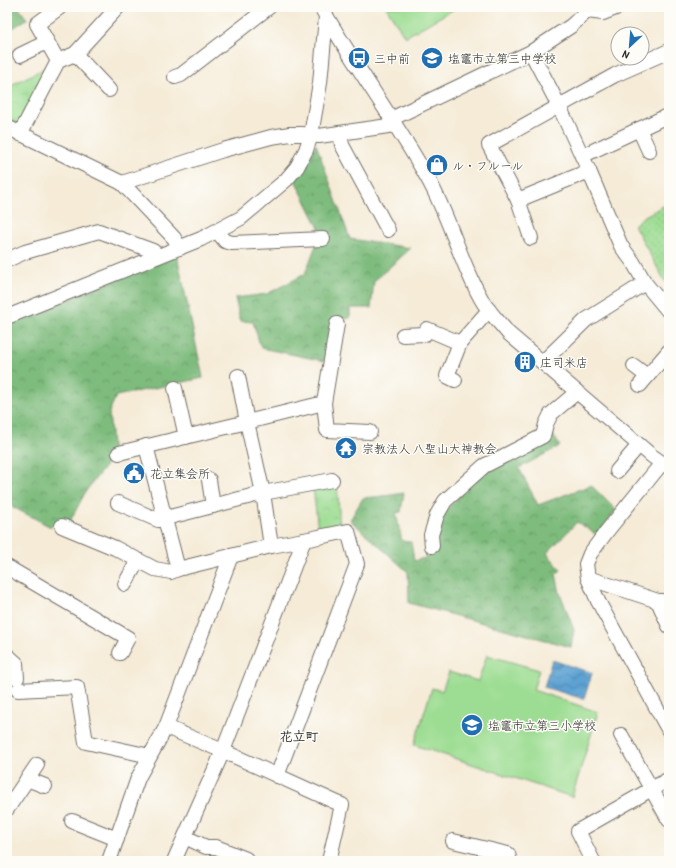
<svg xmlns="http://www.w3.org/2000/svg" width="676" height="868" viewBox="0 0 676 868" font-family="'Patrick Hand','Klee One',sans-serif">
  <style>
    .grass { fill: url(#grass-dots); stroke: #64845f }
    .forest { fill: url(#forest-crowns); stroke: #547454 }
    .park { fill: url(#park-crowns); stroke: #64845f }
    .pitch { fill: #9ddd93; stroke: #64845f }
    .water { fill: url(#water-waves); stroke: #44667f }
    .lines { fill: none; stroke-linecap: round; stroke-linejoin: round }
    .minor-casing { stroke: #726e67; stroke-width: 16 }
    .minor { stroke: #fff; stroke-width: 14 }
    .labels { text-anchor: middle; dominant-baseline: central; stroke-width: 3; stroke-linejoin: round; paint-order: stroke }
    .poi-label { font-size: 12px; fill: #2b2b2b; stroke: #fdfcf7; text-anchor: start }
    .neighbourhood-label { font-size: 13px; font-weight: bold; fill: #2b2b2b; stroke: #fdfcf7 }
  </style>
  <defs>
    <pattern id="grass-dots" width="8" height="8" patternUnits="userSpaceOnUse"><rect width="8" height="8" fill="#9ddd93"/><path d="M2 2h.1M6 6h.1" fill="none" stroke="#87be7f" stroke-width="1.8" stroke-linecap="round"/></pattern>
    <pattern id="forest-crowns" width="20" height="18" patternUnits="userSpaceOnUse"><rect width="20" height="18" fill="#7ebc7d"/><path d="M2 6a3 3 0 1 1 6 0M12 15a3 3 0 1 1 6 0" fill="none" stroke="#679967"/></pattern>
    <pattern id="park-crowns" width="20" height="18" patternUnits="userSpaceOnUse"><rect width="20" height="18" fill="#9ddd93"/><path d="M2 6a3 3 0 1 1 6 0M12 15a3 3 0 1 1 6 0" fill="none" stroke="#87be7f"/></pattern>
    <pattern id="water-waves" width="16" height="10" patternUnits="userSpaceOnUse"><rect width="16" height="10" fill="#5da2d3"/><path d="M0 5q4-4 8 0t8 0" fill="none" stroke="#4d84ab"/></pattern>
  </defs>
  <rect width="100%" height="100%" fill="#fdfcf7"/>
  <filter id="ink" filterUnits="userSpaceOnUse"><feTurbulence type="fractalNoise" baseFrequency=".025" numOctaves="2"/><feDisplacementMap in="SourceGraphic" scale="8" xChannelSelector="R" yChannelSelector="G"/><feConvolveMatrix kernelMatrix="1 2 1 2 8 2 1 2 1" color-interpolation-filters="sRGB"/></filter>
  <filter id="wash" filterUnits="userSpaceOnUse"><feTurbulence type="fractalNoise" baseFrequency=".012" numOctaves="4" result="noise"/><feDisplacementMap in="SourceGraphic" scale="16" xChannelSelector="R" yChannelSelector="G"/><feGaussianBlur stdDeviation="0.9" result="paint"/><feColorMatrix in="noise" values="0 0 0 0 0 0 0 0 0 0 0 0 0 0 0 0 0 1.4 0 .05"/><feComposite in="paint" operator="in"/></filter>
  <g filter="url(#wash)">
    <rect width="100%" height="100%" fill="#f5ebd7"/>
    <polygon class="grass" points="669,203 669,285 664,280 634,225 643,217"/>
    <g class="forest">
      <polygon points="7,7 18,7 27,19 7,32"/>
      <polygon points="316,144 350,239 411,248 374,281 371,308 350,308 350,318 334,320 324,361 261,348 253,322 240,321 235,298 267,294 305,274 321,232 295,180 310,159"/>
      <polygon points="177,255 203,378 116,396 109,412 113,456 86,491 68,525 55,522 51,527 7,504 7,324"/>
      <polygon points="553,435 560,446 519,468 538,505 591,485 616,510 597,535 577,522 547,553 561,570 556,574 560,593 574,630 571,647 409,603 408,572 350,520 363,498 392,495 404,493 401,512 396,513 402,541 411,542 414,561 428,557 442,514 486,469"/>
    </g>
    <g class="park">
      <polygon points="49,66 19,125 7,119 7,87"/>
      <polygon points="337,483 340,527 318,530 313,487"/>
    </g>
    <g class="pitch">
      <polygon points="386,7 457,7 456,8 405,37"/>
      <polygon points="487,655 539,670 533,690 598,712 572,797 414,745 432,688 442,691 449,672 478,681"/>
    </g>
    <polygon class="water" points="552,660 592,673 584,699 544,687"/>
  </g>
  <g filter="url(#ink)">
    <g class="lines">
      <g class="minor-casing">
        <g id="minor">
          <path d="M321,7C354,65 394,119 427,177C450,217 460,263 483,302C490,313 500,323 508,333L652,456L662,463L669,467"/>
          <polyline points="587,11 603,13 618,7"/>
          <polyline points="531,52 559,106 589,171 621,246 633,262 645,283 669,312"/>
          <polyline points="75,54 109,90"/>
          <polyline points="20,55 47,42"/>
          <polyline points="58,61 37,24 60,7"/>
          <polyline points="175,77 181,75 269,7"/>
          <polyline points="391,119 531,52 571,26 587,11 589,7"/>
          <polyline points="7,127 122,183 223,150 271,137 290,134 302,134 319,136 395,125"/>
          <polyline points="639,129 649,151"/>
          <polyline points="340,133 342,145 388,230"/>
          <polyline points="20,134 58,61 75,54 118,7"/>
          <polyline points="582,156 669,115"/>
          <polyline points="589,171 518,200 489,145 615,75 669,51"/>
          <polyline points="122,183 174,238 180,248"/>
          <polyline points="518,200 531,238"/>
          <polyline points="217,231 225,241 232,243 323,239"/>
          <polyline points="7,260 25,252 99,231 153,251 158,256"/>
          <polyline points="7,317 201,239 241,218 286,180 297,167 306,150 311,135 320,83 326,17"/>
          <polyline points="403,335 425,334 427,329 460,343"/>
          <polyline points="543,362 586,320 645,283"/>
          <polyline points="634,366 647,376"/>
          <polyline points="238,376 247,422 263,493 271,546"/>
          <polyline points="455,380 447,376 460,343 489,310"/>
          <polyline points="640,385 669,351"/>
          <polyline points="175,388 186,437"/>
          <polyline points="324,403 327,430 370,432"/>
          <polyline points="146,446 178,569"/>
          <polyline points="119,453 247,422 324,403 337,324"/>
          <polyline points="662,463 607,531 590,554 586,564 588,578 598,601 669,731"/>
          <polyline points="617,471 639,445"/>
          <polyline points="209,480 213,506"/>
          <polyline points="118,503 158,520 263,493 332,480"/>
          <polyline points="62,526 115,548 155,569 171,572 178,569 271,546 304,540 348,531 357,564 277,776"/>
          <polyline points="432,546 431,535 437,515 445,501 484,466 543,436 546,424 551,414 577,392"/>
          <polyline points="7,567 128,638 120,653"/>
          <polyline points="588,578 658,601 669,601"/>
          <polyline points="125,584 138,560"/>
          <polyline points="658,601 669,626"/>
          <polyline points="7,655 16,663 17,678"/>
          <polyline points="18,690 77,687 86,742 150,756"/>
          <polyline points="166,727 223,751 342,805 329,861"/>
          <polyline points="621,735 669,820"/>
          <polyline points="27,779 45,786"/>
          <polyline points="7,809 37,765"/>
          <polyline points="72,821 117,839"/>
          <polyline points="185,837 206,847 216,847 246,859"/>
          <polyline points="453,841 508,854 510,861"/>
          <polyline points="109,861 138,778 166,727 231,556"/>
          <polyline points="174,861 223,751 304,540"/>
          <polyline points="593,861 578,831 669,779"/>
        </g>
      </g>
      <use href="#minor" class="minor"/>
    </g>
  </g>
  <defs>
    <g id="bus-disc" transform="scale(1.15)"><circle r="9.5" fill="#1f6fb2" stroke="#fdfcf7"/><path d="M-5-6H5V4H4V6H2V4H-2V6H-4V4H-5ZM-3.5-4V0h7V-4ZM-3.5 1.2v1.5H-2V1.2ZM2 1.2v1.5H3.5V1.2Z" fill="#fff"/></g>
    <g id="school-disc" transform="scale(1.15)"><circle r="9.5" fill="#1f6fb2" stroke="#fdfcf7"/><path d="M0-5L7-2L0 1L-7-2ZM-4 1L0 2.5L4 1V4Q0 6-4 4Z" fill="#fff"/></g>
    <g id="shop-disc" transform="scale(1.15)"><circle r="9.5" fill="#1f6fb2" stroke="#fdfcf7"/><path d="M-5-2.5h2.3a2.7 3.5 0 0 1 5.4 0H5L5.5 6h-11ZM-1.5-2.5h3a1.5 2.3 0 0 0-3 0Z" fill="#fff"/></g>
    <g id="building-disc" transform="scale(1.15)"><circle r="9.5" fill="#1f6fb2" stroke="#fdfcf7"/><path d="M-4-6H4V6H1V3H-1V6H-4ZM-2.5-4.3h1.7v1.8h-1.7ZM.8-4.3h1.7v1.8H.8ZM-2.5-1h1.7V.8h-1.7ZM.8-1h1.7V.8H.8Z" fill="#fff"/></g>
    <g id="temple-disc" transform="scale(1.15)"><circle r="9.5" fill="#1f6fb2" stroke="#fdfcf7"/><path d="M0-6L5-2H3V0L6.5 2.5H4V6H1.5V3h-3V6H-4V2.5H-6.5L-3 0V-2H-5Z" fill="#fff"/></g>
    <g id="civic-disc" transform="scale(1.15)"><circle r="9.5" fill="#1f6fb2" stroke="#fdfcf7"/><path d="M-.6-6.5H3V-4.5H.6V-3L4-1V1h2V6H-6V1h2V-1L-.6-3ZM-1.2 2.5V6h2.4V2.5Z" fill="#fff"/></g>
  </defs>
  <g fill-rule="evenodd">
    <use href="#bus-disc" x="359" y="58"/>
    <use href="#school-disc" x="432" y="58"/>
    <use href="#shop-disc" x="437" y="165"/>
    <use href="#building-disc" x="525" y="362"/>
    <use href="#temple-disc" x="346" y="448"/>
    <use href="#civic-disc" x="134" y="473"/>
    <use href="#school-disc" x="472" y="725"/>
  </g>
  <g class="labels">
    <g class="poi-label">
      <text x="374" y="58">三中前</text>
      <text x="448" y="58">塩竈市立第三中学校</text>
      <text x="452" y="165">ル・フルール</text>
      <text x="540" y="362">庄司米店</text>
      <text x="362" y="448">宗教法人 八聖山大神教会</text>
      <text x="150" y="473">花立集会所</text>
      <text x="488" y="725">塩竈市立第三小学校</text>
    </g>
    <g class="neighbourhood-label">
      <text x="299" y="736">花立町</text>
    </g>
  </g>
  <rect width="676" height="868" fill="none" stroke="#fdfcf7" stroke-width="24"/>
  <g transform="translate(630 46) rotate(206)"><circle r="19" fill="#fdfcf7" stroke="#a9a8a5"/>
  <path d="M0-3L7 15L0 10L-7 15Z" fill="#1f6fb2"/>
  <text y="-6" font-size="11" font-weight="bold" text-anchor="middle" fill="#2b2b2b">N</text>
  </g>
</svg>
